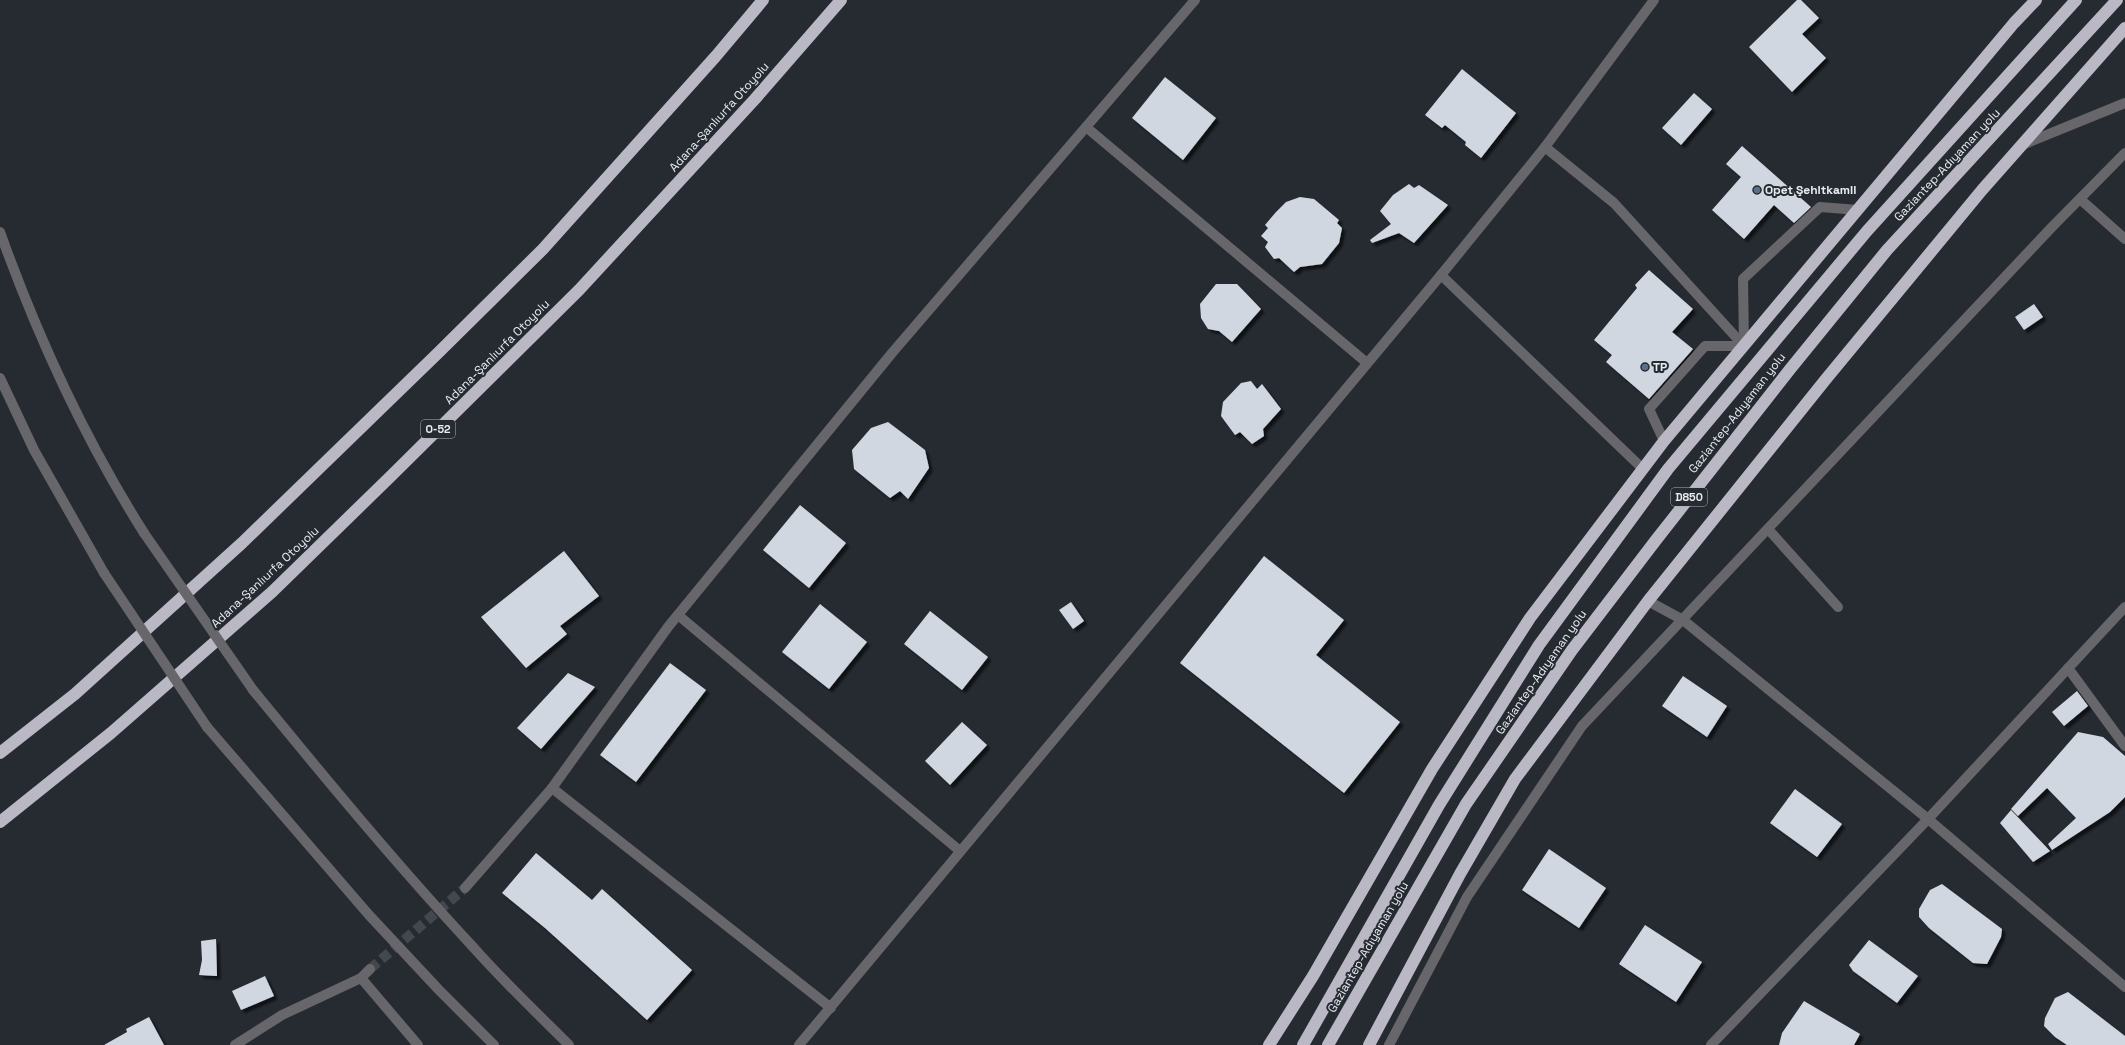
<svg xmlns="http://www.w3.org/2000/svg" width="2125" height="1045" viewBox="0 0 2125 1045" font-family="'Space Grotesk',sans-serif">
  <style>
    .building { fill: #d1d7e1; filter: url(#shadow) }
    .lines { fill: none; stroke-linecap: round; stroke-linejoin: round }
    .minor-tunnel { stroke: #43484f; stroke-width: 10; stroke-dasharray: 10 5; stroke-linecap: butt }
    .minor { stroke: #66666b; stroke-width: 10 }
    .highway { stroke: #b9b8c4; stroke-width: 12 }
    .minor-bridge { stroke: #66666b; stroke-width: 10 }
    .service-dot { fill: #5c6f8a; stroke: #262b32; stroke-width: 1.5 }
    .labels { text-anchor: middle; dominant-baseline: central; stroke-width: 4; stroke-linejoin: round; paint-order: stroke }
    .shield { fill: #262b32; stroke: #aeb2b8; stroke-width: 1 }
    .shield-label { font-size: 11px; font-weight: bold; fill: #e9ecf1 }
    .street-label { font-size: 12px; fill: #e9ecf1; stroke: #262b32 }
    .poi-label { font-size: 12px; font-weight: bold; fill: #e9ecf1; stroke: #262b32; text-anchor: start }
  </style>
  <defs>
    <filter id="shadow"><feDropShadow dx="3.5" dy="3.5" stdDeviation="1" flood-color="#0009"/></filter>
  </defs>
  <rect width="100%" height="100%" fill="#262b32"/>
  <g class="building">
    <polygon points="1797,0 1801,0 1819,18 1802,34 1826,58 1792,92 1749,47"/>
    <polygon points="1462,69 1516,113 1481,158 1465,145 1466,142 1445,125 1442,128 1425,115"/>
    <polygon points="1165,77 1216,118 1183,160 1132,118"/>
    <polygon points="1694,93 1712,109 1681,145 1662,128"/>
    <polygon points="1742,146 1811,207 1794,223 1774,205 1744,239 1712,210 1741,177 1726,164"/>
    <polygon points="1409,184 1414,188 1419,185 1448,205 1414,243 1399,233 1372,243 1370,240 1391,224 1380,211 1393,195"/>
    <polygon points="1300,197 1314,199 1339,220 1337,223 1342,228 1339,243 1322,264 1300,267 1294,272 1279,258 1274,259 1265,247 1268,242 1261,236 1268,228 1265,225 1276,212 1286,202"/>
    <polygon points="1649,270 1693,309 1672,332 1693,349 1649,399 1606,362 1612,355 1594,340 1637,288 1635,285"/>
    <polygon points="1216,284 1237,284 1261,309 1232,342 1219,331 1208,329 1201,318 1200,304"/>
    <polygon points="2034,304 2043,317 2024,330 2015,317"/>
    <polygon points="1251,381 1257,389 1262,384 1281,409 1263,429 1264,436 1252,444 1240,432 1235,435 1221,416 1223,402 1241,383"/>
    <polygon points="888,422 925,450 929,468 908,499 900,491 890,498 854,469 852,450 871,428"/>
    <polygon points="800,505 846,543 809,588 763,550"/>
    <polygon points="564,551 599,596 560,626 567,634 526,668 481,617"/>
    <polygon points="1264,556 1344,620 1316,655 1400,722 1344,793 1180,663"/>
    <polygon points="1071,602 1084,621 1073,629 1059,610"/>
    <polygon points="820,604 867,642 829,689 782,652"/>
    <polygon points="930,611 988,657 962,690 904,644"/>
    <polygon points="670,663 706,690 636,782 600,755"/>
    <polygon points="568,673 595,687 541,749 517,728"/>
    <polygon points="1683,676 1727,706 1707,737 1662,706"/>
    <polygon points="2077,691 2088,706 2064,726 2052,712"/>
    <polygon points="962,722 987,745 950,785 925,761"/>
    <polygon points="2078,732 2103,737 2125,756 2125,797 2110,812 2052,850 2048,844 2076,818 2047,788 2018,816 2011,809"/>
    <polygon points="1795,789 1842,824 1817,857 1770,823"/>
    <polygon points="2011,810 2050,851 2033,862 2000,823"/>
    <polygon points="1549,849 1606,888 1579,928 1522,890"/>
    <polygon points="536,853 592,900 602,889 692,970 647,1020 545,928 502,893"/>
    <polygon points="1942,884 2002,929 2001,937 1987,964 1973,963 1929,928 1919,917 1919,909 1930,890"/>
    <polygon points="1645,925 1702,962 1676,1002 1619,964"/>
    <polygon points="216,939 217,976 199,975 202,960 201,941"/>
    <polygon points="1869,940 1918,976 1897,1003 1853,971 1849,965"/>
    <polygon points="265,976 274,996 241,1010 232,991"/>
    <polygon points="2068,992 2125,1036 2125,1045 2067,1045 2055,1037 2044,1026 2045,1018 2055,998"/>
    <polygon points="1804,1001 1860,1034 1854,1045 1779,1045 1782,1033"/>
    <polygon points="149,1017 164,1045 104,1045 127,1032 126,1029"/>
  </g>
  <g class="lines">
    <polyline class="minor-tunnel" points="370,969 465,888"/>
    <g class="minor">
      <polyline points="1086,127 1367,363"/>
      <polyline points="2022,145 2125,103"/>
      <polyline points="1545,147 1614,203 1744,346"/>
      <polyline points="2080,199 2125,239"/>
      <path d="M0,232C38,338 84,438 144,533"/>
      <polyline points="1441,275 1643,469"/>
      <polyline points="1744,346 1743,279 1820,207 1858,210"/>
      <polyline points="0,378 34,450 104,573"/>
      <polyline points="1664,441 1649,409 1705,346 1744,346"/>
      <polyline points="1768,529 1838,607"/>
      <polyline points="1648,601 1683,620 1928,819 2125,987"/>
      <polyline points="678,615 960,851"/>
      <polyline points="2068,668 2125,746"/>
      <path d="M253,690C325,778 397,865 474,948C504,982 537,1013 569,1045"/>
      <polyline points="207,727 369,915 439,990 494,1045"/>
      <polyline points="552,788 831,1008"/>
      <polyline points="465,888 552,788 668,627 892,353 1195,0"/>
      <polyline points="361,978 418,1045"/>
      <polyline points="235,1045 282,1015 361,978 370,969"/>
      <polyline points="799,1045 1441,275 1545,147 1654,0"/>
      <polyline points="1389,1045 1467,897 1582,726 2052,227 2125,153"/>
      <polyline points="1711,1045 1928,819 2125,607"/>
    </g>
    <g class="highway">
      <polyline points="0,753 75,694 242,543 438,353 543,249 716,56 763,0"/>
      <polyline points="0,822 111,733 272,592 391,476 579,290 755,99 841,0"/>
      <polyline points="1269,1045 1313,976 1432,769 1530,618 1664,441 2014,23 2036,0"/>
      <polyline points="1303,1045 1439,805 1539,645 1668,469 1867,231 2076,0"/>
      <polyline points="1328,1045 1466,804 1572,650 1656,540 1791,368 1887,250 2117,0"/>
      <polyline points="1369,1045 1460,874 1515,779 1648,601 1826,379 1982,190 2125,28"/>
    </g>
    <g class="minor-bridge">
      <polyline points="144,533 253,690"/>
      <polyline points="104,573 207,727"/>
    </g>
  </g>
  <g class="service-dot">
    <circle cx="1757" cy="190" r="4"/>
    <circle cx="1645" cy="367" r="4"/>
  </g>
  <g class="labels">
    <g class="shield">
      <rect x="421" y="420" width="34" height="18" rx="3"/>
      <rect x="1671" y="488" width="36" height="18" rx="3"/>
    </g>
    <g class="shield-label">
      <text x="438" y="429">O-52</text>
      <text x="1689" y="497">D850</text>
    </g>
    <g class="street-label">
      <text transform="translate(719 117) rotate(-48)">Adana-Şanlıurfa Otoyolu</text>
      <text transform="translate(1947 165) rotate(-47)">Gaziantep-Adıyaman yolu</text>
      <text transform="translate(497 352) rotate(-45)">Adana-Şanlıurfa Otoyolu</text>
      <text transform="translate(1737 413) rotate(-52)">Gaziantep-Adıyaman yolu</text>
      <text transform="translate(265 577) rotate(-43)">Adana-Şanlıurfa Otoyolu</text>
      <text transform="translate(1541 672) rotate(-55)">Gaziantep-Adıyaman yolu</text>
      <text transform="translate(1368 947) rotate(-60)">Gaziantep-Adıyaman yolu</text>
    </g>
    <g class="poi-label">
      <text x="1765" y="190">Opet Şehitkamil</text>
      <text x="1653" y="367">TP</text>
    </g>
  </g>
</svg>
